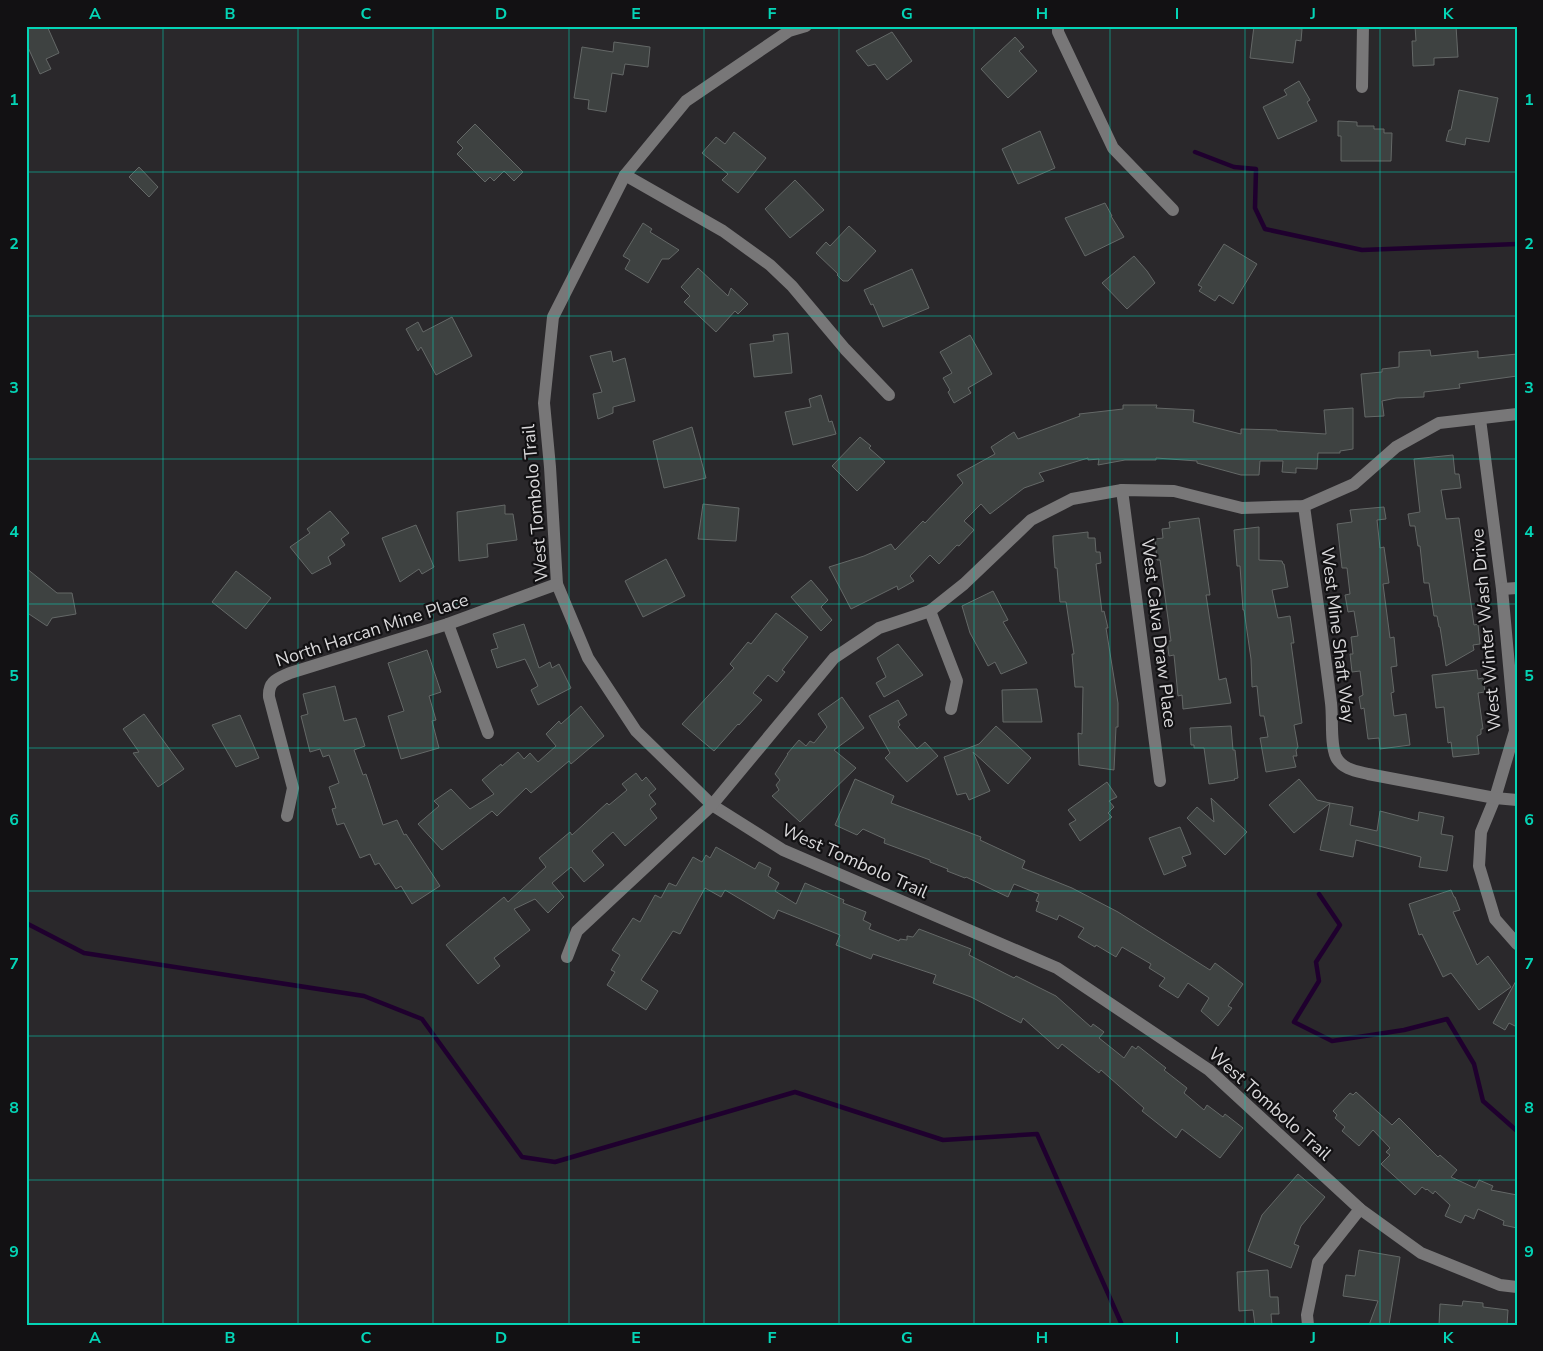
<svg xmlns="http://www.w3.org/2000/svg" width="1543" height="1351" viewBox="0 0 1543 1351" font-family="'Nunito Sans',sans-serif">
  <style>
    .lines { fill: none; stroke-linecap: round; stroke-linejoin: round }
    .stream { stroke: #1f002e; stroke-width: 4.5 }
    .building { fill: #3e4241; stroke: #646867 }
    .minor { stroke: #787778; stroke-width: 12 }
    .grid { fill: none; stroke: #04d5b6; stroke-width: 1; stroke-opacity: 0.55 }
    .labels { text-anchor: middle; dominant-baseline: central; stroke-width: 4.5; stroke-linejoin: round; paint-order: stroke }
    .street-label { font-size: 18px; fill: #d9d8da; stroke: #121113 }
    .neatline { fill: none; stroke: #04d5b6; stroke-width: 2 }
    .grid-label { font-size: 16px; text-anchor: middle; font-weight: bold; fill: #04d5b6 }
  </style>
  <rect width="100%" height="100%" fill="#2a282b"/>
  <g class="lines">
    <g class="stream">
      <polyline points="1195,152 1234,167 1256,169 1255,208 1265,229 1362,250 1517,244"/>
      <polyline points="1319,894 1340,925 1316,962 1319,981 1294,1022 1332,1041 1404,1030 1447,1019 1474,1064 1483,1101 1517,1131"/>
      <polyline points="26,923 84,953 364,996 422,1019 522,1157 555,1162 795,1092 943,1140 1037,1134 1122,1325"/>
    </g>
  </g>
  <g class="building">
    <polygon points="26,26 47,26 59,53 46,59 51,69 40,74 26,43"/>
    <polygon points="1254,26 1276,26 1302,29 1301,41 1296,40 1293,63 1250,58"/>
    <polygon points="1415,26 1456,26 1458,57 1434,58 1434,65 1413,66 1412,41 1416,41"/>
    <polygon points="892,32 912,61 887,80 875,64 868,66 856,51"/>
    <polygon points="1015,37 1024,47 1019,51 1037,71 1008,98 981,69"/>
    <polygon points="614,42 650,47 648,67 625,64 623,75 612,73 606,112 588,109 589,100 574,98 582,47 613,52"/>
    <polygon points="1299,81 1310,100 1307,102 1317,121 1278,139 1263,107 1287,95 1284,90"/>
    <polygon points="1459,90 1498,98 1489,142 1466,138 1465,145 1446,141 1449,130 1451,130"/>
    <polygon points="1338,121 1357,122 1357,126 1374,126 1374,129 1384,129 1384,133 1392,133 1391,161 1341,161 1341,136 1338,136"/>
    <polygon points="475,124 523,172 514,181 504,171 494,181 490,177 485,182 457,154 463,148 457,142"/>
    <polygon points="1040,131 1055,168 1018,184 1002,149"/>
    <polygon points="734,132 766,158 738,193 722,180 728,174 702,153 716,137 725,144"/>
    <polygon points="139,167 158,187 149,197 129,177"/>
    <polygon points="795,180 824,210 790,238 765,209"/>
    <polygon points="1105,203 1112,216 1111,216 1124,237 1085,256 1065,218"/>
    <polygon points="643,223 652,229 650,232 679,250 669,259 662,259 648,283 625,269 630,260 623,256"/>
    <polygon points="849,226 876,251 848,281 843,281 837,275 838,274 816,253 826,242 830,246"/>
    <polygon points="1224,244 1257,264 1233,304 1219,295 1215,301 1199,291 1202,287 1198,285"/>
    <polygon points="1134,256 1147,271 1155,283 1127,309 1102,283"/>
    <polygon points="698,268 728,296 731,288 748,304 738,314 735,311 716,332 684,302 690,296 681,287"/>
    <polygon points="912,269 929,308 883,327 873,304 871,305 864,290"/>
    <polygon points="452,317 472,356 436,375 421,347 418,351 406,329 418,322 423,332"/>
    <polygon points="788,333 792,373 754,377 750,344 774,341 773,335"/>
    <polygon points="970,335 992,374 968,388 971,393 954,403 948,392 950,390 943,378 952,373 940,352"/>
    <polygon points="1430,350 1431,356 1478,351 1478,358 1517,354 1517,376 1459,384 1460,388 1424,392 1424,397 1396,398 1382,401 1384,416 1365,417 1361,374 1382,372 1382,369 1399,367 1399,352"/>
    <polygon points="611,351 613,362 625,358 635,401 613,407 613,413 598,419 593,394 602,392 590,356"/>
    <polygon points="821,395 829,422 832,421 836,434 793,445 785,412 811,407 809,399"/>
    <polygon points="1123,405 1157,405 1156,408 1194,410 1193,422 1241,434 1241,429 1277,430 1277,431 1326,434 1324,410 1353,408 1353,449 1340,451 1340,453 1318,453 1317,469 1296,468 1296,473 1282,472 1283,461 1260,461 1259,475 1241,475 1197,463 1197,461 1156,458 1156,460 1125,460 1098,465 1099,459 1088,460 1088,458 1039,473 1044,481 1024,488 990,514 981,504 964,521 974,530 959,546 957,545 939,564 930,555 910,576 914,581 898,590 897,586 851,609 829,567 864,556 891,544 895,550 923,521 925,523 963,483 957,475 995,454 991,447 1014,432 1018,439 1080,416 1079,414 1123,409"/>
    <polygon points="692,427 706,478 664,488 653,441"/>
    <polygon points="860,437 871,446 869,448 885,462 857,491 832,466"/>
    <polygon points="1453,455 1455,474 1459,474 1461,488 1441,490 1446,519 1459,518 1474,625 1478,624 1480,644 1473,645 1474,650 1446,666 1440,627 1439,627 1437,616 1434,616 1429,583 1424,583 1420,546 1418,546 1415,526 1410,526 1408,514 1420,512 1414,459"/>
    <polygon points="703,504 739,508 736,541 698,539"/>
    <polygon points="505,505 505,514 513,514 517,540 487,544 488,557 459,561 457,512"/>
    <polygon points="1384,507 1386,519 1377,520 1380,548 1384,547 1389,583 1383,584 1390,638 1394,637 1397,666 1391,667 1394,692 1391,693 1394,716 1406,714 1410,745 1380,749 1379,738 1368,739 1364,708 1361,709 1359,697 1363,695 1360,671 1352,672 1350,654 1353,654 1351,637 1358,636 1354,611 1348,612 1345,595 1350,594 1347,568 1342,568 1337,524 1352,522 1350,510"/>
    <polygon points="330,511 349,533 341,539 345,545 328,557 331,564 312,574 290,547 310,533 307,529"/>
    <polygon points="1199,518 1210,595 1206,595 1219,680 1226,678 1231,703 1183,709 1182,695 1178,696 1174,655 1169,656 1167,641 1171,641 1160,560 1157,560 1155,539 1163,538 1162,529 1170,528 1169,522"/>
    <polygon points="416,525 434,567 422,574 419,569 400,582 382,538"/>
    <polygon points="1259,527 1259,560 1282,561 1283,564 1284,564 1288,587 1272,590 1278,618 1290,616 1294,643 1291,643 1302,723 1294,725 1298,747 1296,750 1297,756 1293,756 1296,767 1266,772 1260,738 1268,737 1264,716 1260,716 1257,686 1252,687 1251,659 1244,610 1243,610 1240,566 1237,566 1234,530"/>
    <polygon points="1088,532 1088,538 1095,538 1096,552 1100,552 1101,563 1096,564 1102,612 1104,611 1108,628 1106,628 1118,703 1118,727 1116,727 1114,770 1079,765 1078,733 1082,734 1083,687 1075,687 1072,654 1074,654 1066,602 1060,602 1057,568 1055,568 1053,542 1053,536"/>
    <polygon points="666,559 685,596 643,617 625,581"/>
    <polygon points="26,568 57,593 72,593 76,614 52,618 47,626 26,612"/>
    <polygon points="236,571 271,598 246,629 212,602"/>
    <polygon points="811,580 828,600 821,607 832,620 821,631 791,597"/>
    <polygon points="993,591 1008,620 1003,622 1027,663 1001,674 995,662 988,666 970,633 962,606"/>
    <polygon points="776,613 808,637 782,670 785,672 777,682 768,675 753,693 762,700 739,725 738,724 714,751 682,724 734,668 730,664 748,642 751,644"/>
    <polygon points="524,624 539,668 550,662 552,668 559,664 571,688 538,705 531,690 538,686 525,659 497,668 491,650 498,648 493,634"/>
    <polygon points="898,644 923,675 884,697 876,683 886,677 877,658"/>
    <polygon points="427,650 441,692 429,696 436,720 432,721 439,748 401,759 388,716 404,711 388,663"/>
    <polygon points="1477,670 1478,679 1483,678 1485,692 1478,693 1483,729 1481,729 1481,734 1477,736 1479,754 1453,757 1451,742 1448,743 1444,707 1436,708 1432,675"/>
    <polygon points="335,686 344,721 356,718 365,746 354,750 363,775 366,774 383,825 397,820 404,835 406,834 440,886 412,904 401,886 396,889 379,863 375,865 370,854 360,858 344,823 337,825 332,809 336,808 329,787 339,783 329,755 323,757 320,749 310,752 301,716 308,714 303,694"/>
    <polygon points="1037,689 1042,722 1003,722 1002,690"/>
    <polygon points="842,697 864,728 834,750 856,768 800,822 772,796 779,790 776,785 780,780 775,774 788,754 787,754 799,740 806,746 810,741 814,743 827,727 818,714"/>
    <polygon points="898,700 907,715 898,721 900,725 898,727 917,749 925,742 938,756 907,782 885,758 890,753 869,716"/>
    <polygon points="581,706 604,736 571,764 569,761 531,793 526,788 497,816 492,811 442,850 418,824 439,806 434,801 451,789 470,809 494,794 482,780 501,764 502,766 518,752 524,759 530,753 538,762 556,746 546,734 559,721 561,724"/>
    <polygon points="144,714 184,769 158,787 133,753 139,752 123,729"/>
    <polygon points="240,715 259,758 236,767 212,725"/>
    <polygon points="996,726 1031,758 1008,784 973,752 990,791 969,800 966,793 957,795 944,757 979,744"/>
    <polygon points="1231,726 1233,750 1235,750 1238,778 1234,779 1235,780 1209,784 1204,748 1194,748 1194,745 1191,745 1190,728"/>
    <polygon points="636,773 642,781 646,777 656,789 649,795 656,804 650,809 657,818 625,846 613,832 592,851 604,865 584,882 571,867 552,883 564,897 548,913 535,899 514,909 530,930 494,958 500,966 478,984 446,945 504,897 508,902 546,867 539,858 570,832 572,835 607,803 609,805 627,790 622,784"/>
    <polygon points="855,779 894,796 891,803 981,837 980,840 1025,861 1022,868 1072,888 1118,912 1210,970 1215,963 1243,984 1228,1006 1232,1008 1218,1026 1201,1011 1209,998 1188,983 1178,998 1159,986 1165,978 1149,968 1151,964 1122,947 1116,957 1096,945 1095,947 1078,937 1084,928 1059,915 1057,920 1036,911 1039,902 1036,901 1039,894 1014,884 1008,897 966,877 965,878 947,871 948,869 930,862 930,860 884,843 885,839 863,829 857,835 835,825"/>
    <polygon points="1299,779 1317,800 1330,803 1294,833 1269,805"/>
    <polygon points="1107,782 1117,797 1109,801 1114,807 1108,813 1112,817 1080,841 1069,824 1076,820 1068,810"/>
    <polygon points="1211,798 1247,832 1225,855 1187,818 1197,807 1214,822"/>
    <polygon points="1330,803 1353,807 1350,825 1377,831 1380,811 1418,821 1419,812 1444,817 1441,834 1453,836 1447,871 1419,867 1421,857 1356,840 1353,857 1320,850"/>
    <polygon points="1180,827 1191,854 1182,857 1186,866 1164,875 1149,838"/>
    <polygon points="716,847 755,869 759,862 771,868 768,876 779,883 775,891 796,904 805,883 844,900 843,903 866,912 863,920 871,924 869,929 899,941 900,939 907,940 907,936 913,937 919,929 971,949 969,955 1014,978 1016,976 1056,996 1091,1027 1093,1024 1104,1032 1099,1038 1124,1058 1132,1046 1136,1049 1138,1046 1166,1068 1164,1070 1187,1088 1184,1093 1204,1110 1207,1105 1223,1117 1225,1114 1243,1128 1220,1158 1182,1129 1176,1138 1142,1111 1144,1108 1101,1070 1099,1073 1062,1044 1058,1049 1023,1018 1021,1023 971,997 933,983 936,975 873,954 871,959 836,945 840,935 778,910 774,919 725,890 721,897 705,888 680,934 673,931 641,980 658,991 646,1010 607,985 615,972 611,970 620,955 612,950 633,918 640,922 655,895 661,898 669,883 676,886 693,857 702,862 706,855 710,858"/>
    <polygon points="1451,890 1454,897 1455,897 1460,910 1453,912 1477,965 1488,956 1511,987 1479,1010 1451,973 1443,977 1422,934 1419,935 1409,904"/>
    <polygon points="1517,979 1517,1027 1509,1023 1505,1030 1493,1023"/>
    <polygon points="1356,1092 1392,1125 1399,1118 1438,1157 1440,1155 1457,1170 1451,1177 1475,1188 1479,1180 1493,1186 1491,1190 1517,1195 1517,1228 1503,1225 1504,1221 1478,1209 1474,1219 1465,1215 1461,1223 1445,1216 1450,1205 1435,1191 1433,1194 1427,1189 1426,1190 1422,1187 1415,1195 1381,1164 1390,1155 1386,1152 1390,1148 1373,1130 1359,1146 1342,1131 1345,1127 1335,1118 1337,1115 1333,1111 1350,1093 1353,1095"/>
    <polygon points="1298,1174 1325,1197 1301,1226 1294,1244 1299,1246 1291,1268 1248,1251 1262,1215"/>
    <polygon points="1359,1250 1400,1257 1389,1325 1369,1325 1378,1301 1343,1296 1346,1275 1355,1276"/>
    <polygon points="1268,1270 1270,1297 1278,1297 1279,1314 1271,1314 1272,1325 1255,1325 1253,1310 1239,1311 1237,1272"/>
    <polygon points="1463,1301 1483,1303 1483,1307 1508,1310 1507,1325 1439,1325 1440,1304 1462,1306"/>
  </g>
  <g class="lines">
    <g class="minor">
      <polyline points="806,26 789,31 686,101 625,175 553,317 544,403 550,467 557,584 588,658 636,731 712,805 783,850 1057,968 1209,1070 1360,1209 1421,1253 1500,1285 1517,1287"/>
      <polyline points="1058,26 1058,32 1113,148 1173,210"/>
      <polyline points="1362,87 1363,26"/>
      <polyline points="625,175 723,231 770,265 792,286 845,349 889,395"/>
      <polyline points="1480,419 1502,589 1515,731 1495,798 1481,832 1479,866 1495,919 1517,944"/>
      <polyline points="1122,490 1160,781"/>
      <path d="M1304,506C1313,572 1323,638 1331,703C1333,719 1330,743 1336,757C1342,769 1356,771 1368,774L1495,798L1517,800"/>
      <polyline points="1502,589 1517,588"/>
      <polyline points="930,611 957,681 951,709"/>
      <polyline points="448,624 488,733"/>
      <path d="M287,816L293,788L269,697C268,681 277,679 290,673L448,624L557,584"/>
      <polyline points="567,957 577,931 712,805 834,658 879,628 930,611 964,584 1031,520 1072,499 1122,490 1174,491 1242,508 1304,506 1354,484 1396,447 1439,423 1517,414"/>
      <polyline points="1308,1325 1307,1315 1318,1262 1360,1209"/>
    </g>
  </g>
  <path class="grid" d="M163,26V1325M298,26V1325M433,26V1325M569,26V1325M704,26V1325M839,26V1325M974,26V1325M1110,26V1325M1245,26V1325M1380,26V1325M26,172H1517M26,316H1517M26,459H1517M26,604H1517M26,748H1517M26,891H1517M26,1036H1517M26,1180H1517"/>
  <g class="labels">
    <g class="street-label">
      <text transform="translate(535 503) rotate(-95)">West Tombolo Trail</text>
      <text transform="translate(372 630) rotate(-18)">North Harcan Mine Place</text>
      <text transform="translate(1486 630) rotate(-95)">West Winter Wash Drive</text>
      <text transform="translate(1159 633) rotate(83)">West Calva Draw Place</text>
      <text transform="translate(1338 635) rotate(83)">West Mine Shaft Way</text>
      <text transform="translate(855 861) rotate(24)">West Tombolo Trail</text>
      <text transform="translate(1270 1104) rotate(42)">West Tombolo Trail</text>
    </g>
  </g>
  <rect width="1543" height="1351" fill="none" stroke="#121113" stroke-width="55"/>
  <rect x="28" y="28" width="1488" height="1296" class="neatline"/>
  <g class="grid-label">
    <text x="95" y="19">A</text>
    <text x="230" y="19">B</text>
    <text x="366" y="19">C</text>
    <text x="501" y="19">D</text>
    <text x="636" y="19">E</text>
    <text x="772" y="19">F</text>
    <text x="907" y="19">G</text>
    <text x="1042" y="19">H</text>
    <text x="1177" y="19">I</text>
    <text x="1313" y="19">J</text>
    <text x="1448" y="19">K</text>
    <text x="14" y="105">1</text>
    <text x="1529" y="105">1</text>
    <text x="14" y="249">2</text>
    <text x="1529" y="249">2</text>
    <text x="14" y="393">3</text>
    <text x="1529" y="393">3</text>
    <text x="14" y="537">4</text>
    <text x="1529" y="537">4</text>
    <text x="14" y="681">5</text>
    <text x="1529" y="681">5</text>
    <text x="14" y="825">6</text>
    <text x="1529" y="825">6</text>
    <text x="14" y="969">7</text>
    <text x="1529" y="969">7</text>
    <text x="14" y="1113">8</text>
    <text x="1529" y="1113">8</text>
    <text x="14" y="1257">9</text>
    <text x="1529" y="1257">9</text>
    <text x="95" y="1343">A</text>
    <text x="230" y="1343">B</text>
    <text x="366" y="1343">C</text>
    <text x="501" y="1343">D</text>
    <text x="636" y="1343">E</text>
    <text x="772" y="1343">F</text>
    <text x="907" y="1343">G</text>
    <text x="1042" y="1343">H</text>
    <text x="1177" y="1343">I</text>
    <text x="1313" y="1343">J</text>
    <text x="1448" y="1343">K</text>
  </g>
</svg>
